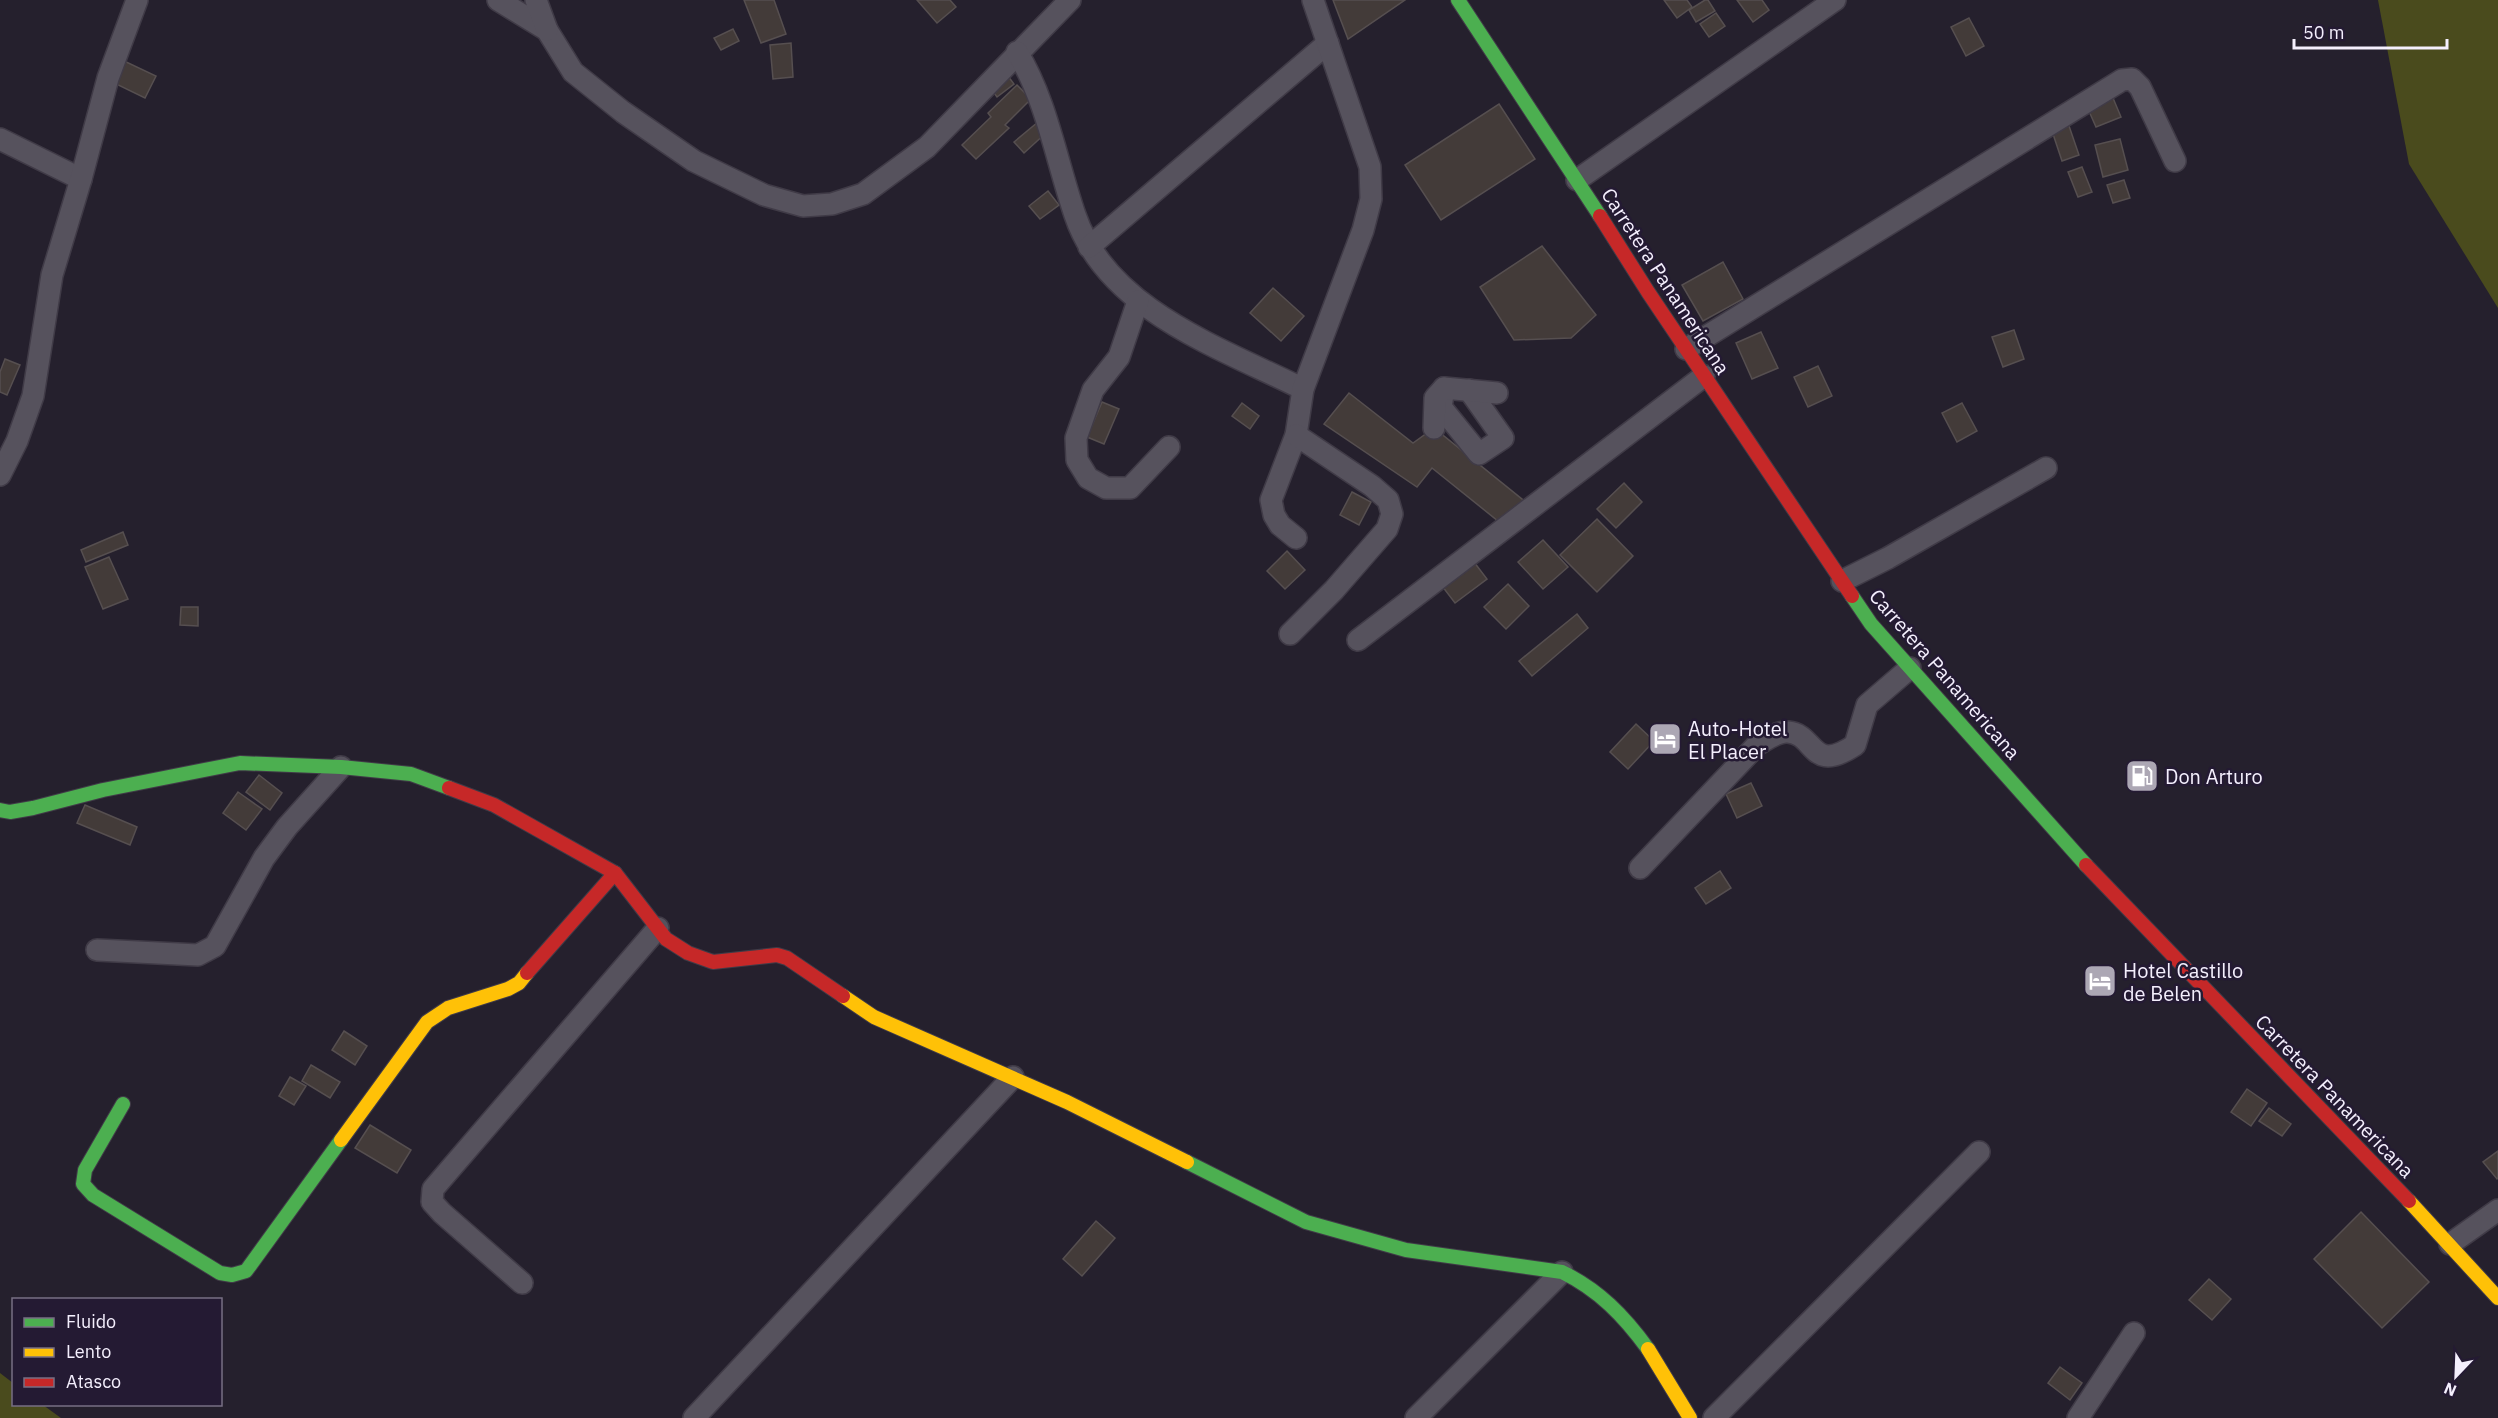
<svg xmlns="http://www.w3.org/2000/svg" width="2498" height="1418" viewBox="0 0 2498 1418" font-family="'IBM Plex Sans',sans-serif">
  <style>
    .forest { fill: #4a4b1d }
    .building { fill: #433b39; stroke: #564f50; stroke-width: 1.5 }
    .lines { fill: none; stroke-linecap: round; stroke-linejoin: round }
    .street-casing { stroke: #403b47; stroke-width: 24 }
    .fast-casing { stroke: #403b47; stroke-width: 16 }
    .slow-casing { stroke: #403b47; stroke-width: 16 }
    .jam-casing { stroke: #403b47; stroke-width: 16 }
    .street { stroke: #56525d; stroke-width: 21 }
    .fast { stroke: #4caf50; stroke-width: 14 }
    .slow { stroke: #ffc107; stroke-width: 14 }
    .jam { stroke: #c62828; stroke-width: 14 }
    .labels { text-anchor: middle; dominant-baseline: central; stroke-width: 5; stroke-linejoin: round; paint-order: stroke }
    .street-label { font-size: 20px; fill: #f4effd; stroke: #241a33 }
    .poi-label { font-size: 20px; fill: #f4effd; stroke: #241a33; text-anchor: start }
  </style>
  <rect width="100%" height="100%" fill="#25202d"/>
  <g class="forest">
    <polygon points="2378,0 2498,0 2498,308 2409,164"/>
    <polygon points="0,1373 13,1383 14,1404 43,1405 61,1418 0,1418"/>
  </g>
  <g class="building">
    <polygon points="744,0 774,0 786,34 761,43"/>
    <polygon points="917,0 950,0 956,7 937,23"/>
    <polygon points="1333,0 1405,0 1348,39"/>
    <polygon points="1664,0 1687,0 1692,7 1677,18"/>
    <polygon points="1705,0 1708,0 1715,11 1696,22 1689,10"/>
    <polygon points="1737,0 1762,0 1769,10 1753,22"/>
    <polygon points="1716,13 1725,26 1709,37 1700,24"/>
    <polygon points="1969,18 1984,46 1966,56 1951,27"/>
    <polygon points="733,29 739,41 721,50 714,38"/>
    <polygon points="791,43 793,77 773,79 770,45"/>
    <polygon points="122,60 156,76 145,98 112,82"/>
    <polygon points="1008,76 1014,84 997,97 991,89"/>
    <polygon points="1017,85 1031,99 1005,125 1009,128 976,159 962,145 991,117 988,113"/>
    <polygon points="2113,98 2121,117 2096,127 2088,109"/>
    <polygon points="1499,104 1535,159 1441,220 1405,165"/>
    <polygon points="1038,122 1047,132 1024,153 1014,142"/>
    <polygon points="2068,123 2079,155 2062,161 2051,128"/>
    <polygon points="2120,139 2128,170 2103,177 2095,145"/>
    <polygon points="2082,167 2092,192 2078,197 2068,172"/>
    <polygon points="2124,180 2130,198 2113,203 2107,185"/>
    <polygon points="1048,191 1059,205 1040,219 1029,206"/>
    <polygon points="1542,246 1596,315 1571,338 1514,340 1480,287"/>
    <polygon points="1723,262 1743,299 1703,321 1682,285"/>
    <polygon points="1273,288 1304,316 1281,341 1250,313"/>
    <polygon points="2014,330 2024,359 2003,367 1992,337"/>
    <polygon points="1761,332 1778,368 1752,379 1736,343"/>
    <polygon points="5,359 20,365 7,395 0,392 0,372"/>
    <polygon points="1818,366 1832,396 1808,407 1794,377"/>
    <polygon points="1349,393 1413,443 1434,428 1527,503 1498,521 1432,468 1417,487 1324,424"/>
    <polygon points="1102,402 1119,409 1104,444 1087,437"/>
    <polygon points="1242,403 1259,416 1250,429 1232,416"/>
    <polygon points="1962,403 1977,431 1957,442 1942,413"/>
    <polygon points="1624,483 1642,502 1616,528 1597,509"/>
    <polygon points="1352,492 1371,502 1359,525 1340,515"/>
    <polygon points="1597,519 1633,556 1597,592 1560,555"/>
    <polygon points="123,532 128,545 86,562 81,550"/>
    <polygon points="1543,540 1568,567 1543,589 1518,562"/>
    <polygon points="1287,551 1305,570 1285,589 1267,571"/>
    <polygon points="109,557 128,599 103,609 85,567"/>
    <polygon points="1474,562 1487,579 1455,603 1442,586"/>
    <polygon points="1508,584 1529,606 1506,629 1484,607"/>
    <polygon points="181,607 198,607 198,626 180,625"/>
    <polygon points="1577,614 1588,628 1532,676 1519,661"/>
    <polygon points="1636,724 1654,741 1628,769 1610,752"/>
    <polygon points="259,775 282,793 270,810 246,792"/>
    <polygon points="1751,783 1762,806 1737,818 1726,794"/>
    <polygon points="238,792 262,809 246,830 223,813"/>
    <polygon points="85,805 137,827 130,845 77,823"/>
    <polygon points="1720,871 1731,888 1706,904 1695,888"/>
    <polygon points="344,1031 367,1046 355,1065 332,1050"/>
    <polygon points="311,1065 340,1082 330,1098 302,1081"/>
    <polygon points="290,1077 306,1086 294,1105 279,1096"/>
    <polygon points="2247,1089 2267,1103 2251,1126 2231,1112"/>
    <polygon points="2269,1108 2291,1124 2282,1136 2259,1121"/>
    <polygon points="370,1125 411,1150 397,1173 355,1148"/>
    <polygon points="2498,1151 2498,1178 2497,1179 2483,1162"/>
    <polygon points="2361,1212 2429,1282 2382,1328 2314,1259"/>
    <polygon points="1096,1221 1115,1238 1082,1276 1063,1259"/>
    <polygon points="2209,1279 2231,1299 2212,1320 2189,1300"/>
    <polygon points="2060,1367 2082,1383 2070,1400 2048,1383"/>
  </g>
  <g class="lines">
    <g class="street-casing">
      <g id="street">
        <polyline points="498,0 547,30 573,72 623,112 694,161 764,195 803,206 832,204 863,194 927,147 1070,0"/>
        <polyline points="536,0 547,30"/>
        <path d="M1017,52C1047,101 1056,160 1075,215C1107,310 1221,348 1303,389"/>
        <polyline points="0,139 81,179"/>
        <polyline points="1577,180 1835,0"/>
        <polyline points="1089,247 1328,43"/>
        <polyline points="1138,301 1119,357 1093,390 1076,438 1077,460 1088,478 1106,488 1130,488 1169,447"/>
        <polyline points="1686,349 2122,80 2132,79 2140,87 2175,161"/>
        <polyline points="1444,388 1441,407 1479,454 1503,438 1469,390"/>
        <polyline points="1434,428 1435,398 1444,388 1497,393"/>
        <polyline points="0,475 17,441 33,396 52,275 81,179 108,78 137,0"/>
        <polyline points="1296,538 1280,525 1274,515 1271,500 1296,435 1303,389 1363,230 1371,199 1370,167 1313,0"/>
        <polyline points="1842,581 1888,558 2046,468"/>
        <polyline points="1290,634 1334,590 1387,529 1392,514 1388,500 1372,486 1296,435"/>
        <polyline points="1358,640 1704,376"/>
        <path d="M1640,868L1757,745C1766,740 1777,731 1788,732C1816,734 1810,775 1855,745L1867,705L1910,668"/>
        <polyline points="97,950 198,955 215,946 264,858 287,827 341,767"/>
        <polyline points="2450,1244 2498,1210"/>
        <polyline points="522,1283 442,1213 432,1202 433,1189 658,928"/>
        <polyline points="694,1418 1013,1077"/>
        <polyline points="1416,1418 1562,1272"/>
        <polyline points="1714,1418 1979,1152"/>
        <polyline points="2078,1418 2134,1333"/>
      </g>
    </g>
    <g class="fast-casing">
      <g id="fast">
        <polyline points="1458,0 1600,216"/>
        <polyline points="1852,596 1871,624 2086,865"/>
        <polyline points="0,810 10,812 33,808 103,790 240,763 341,767 411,774 449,788"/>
        <polyline points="123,1104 85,1170 83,1184 93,1195 220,1273 232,1275 246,1271 341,1140"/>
        <path d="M1187,1162L1306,1222L1406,1250L1562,1272C1599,1290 1624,1316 1648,1349"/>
      </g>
    </g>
    <g class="slow-casing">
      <g id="slow">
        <polyline points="843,996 874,1017 1067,1102 1187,1162"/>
        <polyline points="341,1140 427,1022 448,1008 508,989 519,983 527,973"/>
        <polyline points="2409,1201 2498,1298"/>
        <polyline points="1648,1349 1690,1418"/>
      </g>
    </g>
    <g class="jam-casing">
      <g id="jam">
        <polyline points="1600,216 1648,292 1852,596"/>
        <polyline points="449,788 494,805 615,873 666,939 688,953 713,962 777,955 787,958 843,996"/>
        <polyline points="2086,865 2409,1201"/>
        <polyline points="527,973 615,873"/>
      </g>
    </g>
    <use href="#street" class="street"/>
    <use href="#fast" class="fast"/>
    <use href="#slow" class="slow"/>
    <use href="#jam" class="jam"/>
  </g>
  <defs>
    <g id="hotel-square" transform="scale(1.725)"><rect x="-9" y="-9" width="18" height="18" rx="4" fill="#aca7b4" stroke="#241a33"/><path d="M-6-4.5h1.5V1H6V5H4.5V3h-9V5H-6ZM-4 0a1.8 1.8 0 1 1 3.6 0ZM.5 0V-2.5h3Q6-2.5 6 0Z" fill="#fff"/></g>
    <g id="fuel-square" transform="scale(1.725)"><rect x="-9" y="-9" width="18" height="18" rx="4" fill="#aca7b4" stroke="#241a33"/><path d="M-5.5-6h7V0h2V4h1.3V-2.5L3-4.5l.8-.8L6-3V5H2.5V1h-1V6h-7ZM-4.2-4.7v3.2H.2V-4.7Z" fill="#fff"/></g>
  </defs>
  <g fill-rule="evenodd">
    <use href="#hotel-square" x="1665" y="739"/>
    <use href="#fuel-square" x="2142" y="776"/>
    <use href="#hotel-square" x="2100" y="981"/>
  </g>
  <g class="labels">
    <g class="street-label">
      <text transform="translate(1666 281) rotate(57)">Carretera Panamericana</text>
      <text transform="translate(1945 674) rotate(49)">Carretera Panamericana</text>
      <text transform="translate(2335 1096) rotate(46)">Carretera Panamericana</text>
    </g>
    <g class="poi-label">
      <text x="1688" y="728">Auto-Hotel<tspan x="1688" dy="23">El Placer</tspan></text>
      <text x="2165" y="776">Don Arturo</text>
      <text x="2123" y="970">Hotel Castillo<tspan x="2123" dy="23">de Belen</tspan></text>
    </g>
  </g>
  <rect x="12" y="1298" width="210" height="108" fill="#241a33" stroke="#776f84" stroke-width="1.5"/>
  <rect x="24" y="1318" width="30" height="9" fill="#4caf50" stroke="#776f84" stroke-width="1.5"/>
  <text x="66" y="1328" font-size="18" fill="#f4effd">Fluido</text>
  <rect x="24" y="1348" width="30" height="9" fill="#ffc107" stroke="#776f84" stroke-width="1.5"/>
  <text x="66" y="1358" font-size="18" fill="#f4effd">Lento</text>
  <rect x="24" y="1378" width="30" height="9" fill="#c62828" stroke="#776f84" stroke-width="1.5"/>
  <text x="66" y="1388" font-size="18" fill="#f4effd">Atasco</text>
  <g transform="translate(2456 1376) rotate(203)" stroke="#241a33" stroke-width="4.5" paint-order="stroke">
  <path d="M0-4.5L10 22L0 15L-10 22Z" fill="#f4effd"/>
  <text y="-9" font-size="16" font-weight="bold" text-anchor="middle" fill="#f4effd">N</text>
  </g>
  <path d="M2294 39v9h153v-9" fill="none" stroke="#f4effd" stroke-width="3"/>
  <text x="2303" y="39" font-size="18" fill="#f4effd" stroke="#241a33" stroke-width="4.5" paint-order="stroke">50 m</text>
</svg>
